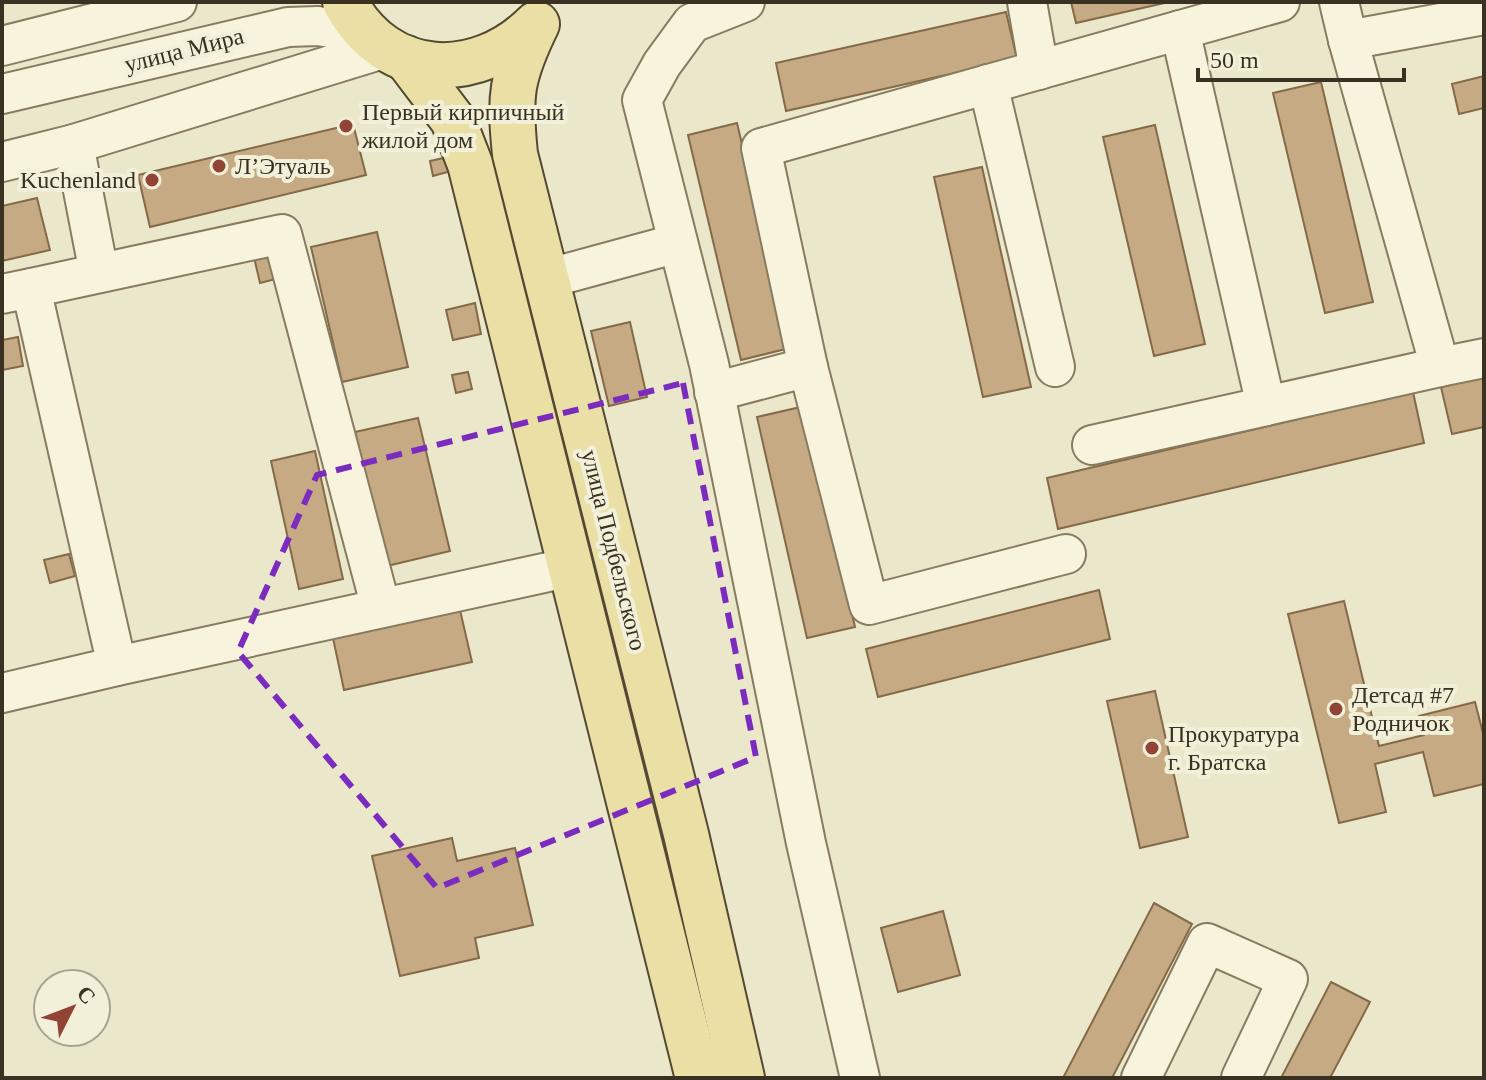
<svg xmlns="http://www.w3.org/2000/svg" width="1486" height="1080" viewBox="0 0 1486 1080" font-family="Georgia,serif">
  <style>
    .building { fill: #c6aa83; stroke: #846a48; stroke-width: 2 }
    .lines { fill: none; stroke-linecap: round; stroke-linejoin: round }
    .minor-casing { stroke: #877b60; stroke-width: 42 }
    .major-casing { stroke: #554933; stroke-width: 48 }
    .minor { stroke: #f7f3dd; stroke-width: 38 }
    .major { stroke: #eae0a6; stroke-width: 44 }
    .marked { fill: none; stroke: #7b2cbf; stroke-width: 6; stroke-dasharray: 16 10; stroke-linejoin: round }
    .poi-dot { fill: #914335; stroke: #f3f0d9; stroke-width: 3 }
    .labels { text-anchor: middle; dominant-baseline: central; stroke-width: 8; stroke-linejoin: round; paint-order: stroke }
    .street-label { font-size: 24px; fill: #393122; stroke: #f3f0d9 }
    .poi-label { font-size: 24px; fill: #393122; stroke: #f3f0d9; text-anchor: start }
  </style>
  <rect width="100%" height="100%" fill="#ebe7ca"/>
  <g class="building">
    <polygon points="1071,2 1169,2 1076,23"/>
    <polygon points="1006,12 1017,59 786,111 776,63"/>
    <polygon points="1484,76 1484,108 1459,114 1452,84"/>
    <polygon points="1321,82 1373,302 1325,313 1273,93"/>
    <polygon points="737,123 790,348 741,360 688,135"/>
    <polygon points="353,124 366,175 150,227 138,175"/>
    <polygon points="1155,125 1205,344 1154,356 1103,137"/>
    <polygon points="448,157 451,171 433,176 430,161"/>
    <polygon points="982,167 1031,387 983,397 934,177"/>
    <polygon points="37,198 50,250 2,261 2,206"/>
    <polygon points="377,232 408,367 342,382 311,247"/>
    <polygon points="279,246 287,276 260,283 253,253"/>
    <polygon points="475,303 481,334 453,340 446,310"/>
    <polygon points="630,322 647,397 609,406 591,331"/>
    <polygon points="18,337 23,366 2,370 2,340"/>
    <polygon points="468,372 472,389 456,393 452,375"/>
    <polygon points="1484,377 1484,427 1452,434 1441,387"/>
    <polygon points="1413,392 1424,443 1058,529 1047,478"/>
    <polygon points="805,406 855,627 807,638 757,417"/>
    <polygon points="418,418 450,551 387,566 355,432"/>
    <polygon points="315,451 343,579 299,589 271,461"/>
    <polygon points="69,554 75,576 50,583 44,560"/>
    <polygon points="1099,590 1110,639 878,697 866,649"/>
    <polygon points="1344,601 1379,746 1424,735 1419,716 1475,702 1484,737 1484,784 1434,796 1423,752 1375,764 1386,812 1339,823 1288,614"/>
    <polygon points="460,610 472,662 344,690 333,638"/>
    <polygon points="1155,691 1188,837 1140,848 1107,701"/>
    <polygon points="452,838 457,861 515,848 533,925 475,938 479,958 400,976 372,856"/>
    <polygon points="1154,903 1192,924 1112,1078 1063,1078"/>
    <polygon points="943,911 960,975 898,992 881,928"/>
    <polygon points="1331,982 1370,1002 1330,1078 1281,1078"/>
  </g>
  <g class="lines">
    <g class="minor-casing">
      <g id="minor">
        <polyline points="745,2 692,23 662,64 642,100 709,364 806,843 860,1078"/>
        <polyline points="1027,2 1039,70"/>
        <polyline points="1339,2 1348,40 1484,15"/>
        <polyline points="1180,30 1266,406"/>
        <polyline points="1348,40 1440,367 1484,358"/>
        <polyline points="2,46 177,2"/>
        <polyline points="988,84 1055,367"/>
        <polyline points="2,94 288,27 318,26 368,34"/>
        <polyline points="74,144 99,273"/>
        <polyline points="2,162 74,144 386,48"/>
        <polyline points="546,279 678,243"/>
        <polyline points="31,288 282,234 381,608"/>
        <polyline points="2,294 31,288 117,666 571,567"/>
        <polyline points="808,367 761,148 1280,2"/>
        <polyline points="714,392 808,367 869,605 1066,554"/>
        <polyline points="1092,445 1440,367"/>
        <polyline points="2,693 117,666"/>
        <polyline points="1141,1078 1207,943 1288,979 1241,1078"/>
      </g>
    </g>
    <g class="major-casing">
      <g id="major">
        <path d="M345,2C387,81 477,83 536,24"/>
        <path d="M537,24C511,77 509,96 515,154L686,834L742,1078"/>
        <polyline points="406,58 453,120 470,164 698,1078"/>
      </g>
    </g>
    <use href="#minor" class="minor"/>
    <use href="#major" class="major"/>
  </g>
  <path class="marked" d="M683,383L756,757L437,888L238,652L317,475Z"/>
  <g class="poi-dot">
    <circle cx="346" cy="126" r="8"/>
    <circle cx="219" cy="166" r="8"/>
    <circle cx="152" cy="180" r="8"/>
    <circle cx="1336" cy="709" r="8"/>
    <circle cx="1152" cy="748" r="8"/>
  </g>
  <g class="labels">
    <g class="street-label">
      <text transform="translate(184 50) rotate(-14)">улица Мира</text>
      <text transform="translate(614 550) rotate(76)">улица Подбельского</text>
    </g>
    <g class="poi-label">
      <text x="362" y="112">Первый кирпичный<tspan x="362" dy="28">жилой дом</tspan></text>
      <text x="235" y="166">Л’Этуаль</text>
      <text x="136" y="180" text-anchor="end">Kuchenland</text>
      <text x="1352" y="695">Детсад #7<tspan x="1352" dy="28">Родничок</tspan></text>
      <text x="1168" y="734">Прокуратура<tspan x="1168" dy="28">г. Братска</tspan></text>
    </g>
  </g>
  <rect width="1486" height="1080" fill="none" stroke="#393122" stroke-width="8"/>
  <g transform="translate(72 1008) rotate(48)"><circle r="38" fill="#f3f0d9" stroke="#a9a490" stroke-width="2"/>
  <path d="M0-6L14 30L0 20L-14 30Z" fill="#914335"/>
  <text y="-12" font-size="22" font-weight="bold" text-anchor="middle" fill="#393122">С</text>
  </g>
  <path d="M1198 68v12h206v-12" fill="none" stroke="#393122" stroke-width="4"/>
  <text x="1210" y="68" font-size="24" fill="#393122" stroke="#f3f0d9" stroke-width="6" paint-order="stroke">50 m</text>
</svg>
